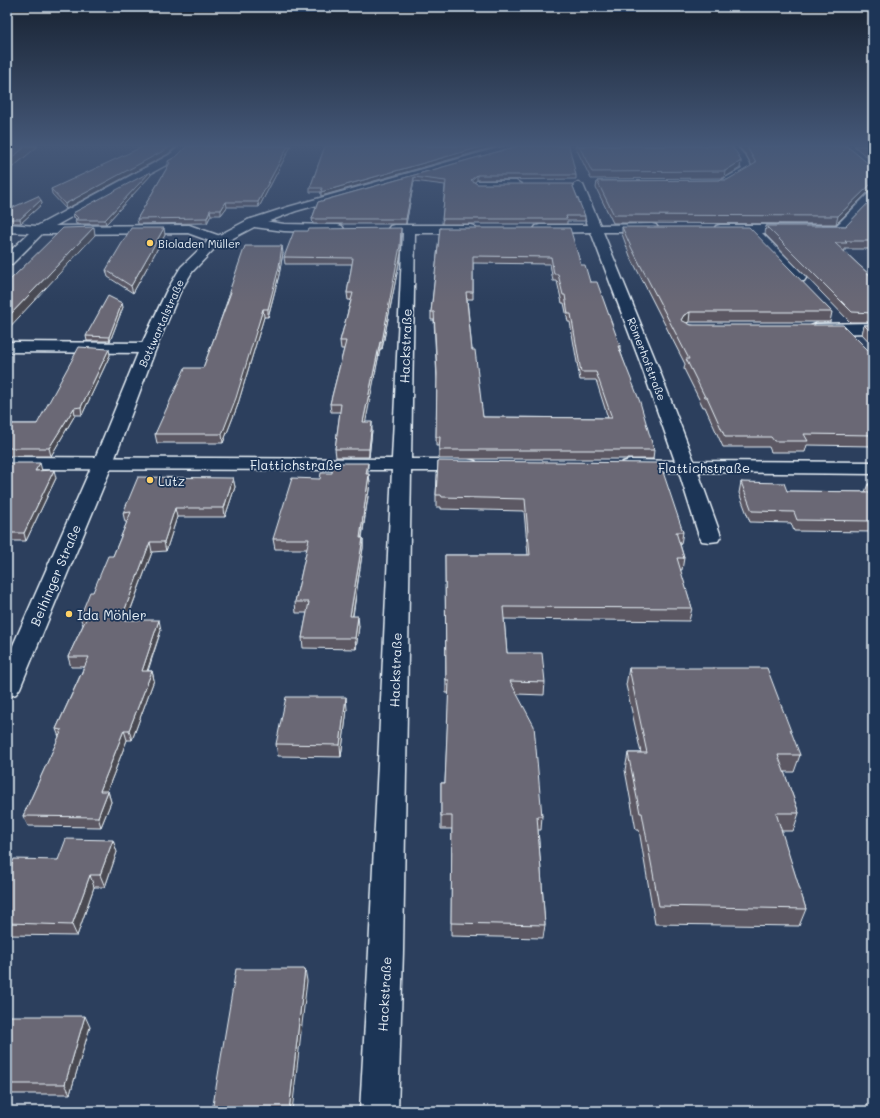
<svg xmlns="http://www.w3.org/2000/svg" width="880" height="1118" viewBox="0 0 880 1118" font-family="Mali,sans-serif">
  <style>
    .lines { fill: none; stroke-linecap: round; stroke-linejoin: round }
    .minor-casing { stroke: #e8f1f8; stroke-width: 3 }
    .major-casing { stroke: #e8f1f8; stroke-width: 3 }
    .minor { fill: #1d3557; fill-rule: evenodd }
    .major { fill: #1d3557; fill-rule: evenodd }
    .wall { fill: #5b5964; stroke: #e8f1f8; fill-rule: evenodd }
    .shaded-wall { fill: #4a4951; stroke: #e8f1f8 }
    .building { fill: #6a6874; stroke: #e8f1f8; fill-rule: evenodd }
    .poi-dot { fill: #ffd166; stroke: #1d3557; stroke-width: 1.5 }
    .labels { text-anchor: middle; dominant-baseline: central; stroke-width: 3.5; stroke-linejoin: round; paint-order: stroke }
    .far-poi-label { font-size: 11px; fill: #e8f1f8; stroke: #1d3557; text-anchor: start }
    .far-street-label { font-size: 11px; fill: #e8f1f8; stroke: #1d3557 }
    .street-label { font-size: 13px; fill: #e8f1f8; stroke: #1d3557 }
    .poi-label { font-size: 13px; fill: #e8f1f8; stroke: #1d3557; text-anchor: start }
  </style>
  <rect width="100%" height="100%" fill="#2c3f5d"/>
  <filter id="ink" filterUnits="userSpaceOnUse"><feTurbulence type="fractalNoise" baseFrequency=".025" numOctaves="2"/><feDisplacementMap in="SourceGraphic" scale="8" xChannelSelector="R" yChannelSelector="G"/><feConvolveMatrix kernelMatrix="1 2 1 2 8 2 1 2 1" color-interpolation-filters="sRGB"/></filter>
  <g filter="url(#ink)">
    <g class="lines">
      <g class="minor-casing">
        <g id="minor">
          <polygon points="180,146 191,146 177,159 55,226 189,225 223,237 225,240 223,243 215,243 188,233 42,234 12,264 7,265 7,254 29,233 7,232 7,224 37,226 169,155"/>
          <path d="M725,146H736L745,156L753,170C747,178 730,188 720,185L719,183L720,181L742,169L737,159Z"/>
          <polygon points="477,181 516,181 521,184 516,187 473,186 472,184 473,182"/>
          <polygon points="578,182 583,185 600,225 652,224 656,225 658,228 656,231 652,232 603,232 655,359 694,461 873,462 873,474 698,472 721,536 718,541 710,542 702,541 699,536 679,472 630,472 623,470 620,466 623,462 630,460 675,461 639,359 591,232 540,233 536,232 534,229 536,226 540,225 588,225 573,185"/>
          <polygon points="873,192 873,201 844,232 762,233 804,275 806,278 804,281 794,281 748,233 720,233 716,232 714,229 716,226 720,225 837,225 869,193"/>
          <polygon points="252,219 284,224 338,225 342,226 344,229 342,232 338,233 284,231 248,226 246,223 248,220"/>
          <polygon points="394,225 470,225 474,226 476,229 474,232 470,233 415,233 411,459 468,459 475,461 478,465 475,469 468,471 411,471 403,951 398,1111 360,1111 369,951 392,470 7,469 7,457 392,459 403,233 390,232 388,229 390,226"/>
          <polygon points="873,323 873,333 816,334 811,332 808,329 811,326 816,324"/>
          <polygon points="7,342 148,343 154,345 156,348 154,351 148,353 7,352"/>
        </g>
      </g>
      <g class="major-casing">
        <polygon id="major" points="505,146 522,146 520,148 296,211 256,226 216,247 192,272 180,292 156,348 113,463 20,688 16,694 7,697 7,659 93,463 140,348 166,292 181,267 208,241 248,220 288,207"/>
      </g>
      <use href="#minor" class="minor"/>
      <use href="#major" class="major"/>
    </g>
    <g class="wall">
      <polygon points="187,146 291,146 259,207 227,207 221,215 211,215 207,223 138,224 137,219 168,166 168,161 177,156"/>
      <polygon points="325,146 498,146 321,196 321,192 310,192 310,188"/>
      <polygon points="518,146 576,175 576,179 477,180 474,182 477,184 585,216 585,221 567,221 567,224 442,224 445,185 414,181 406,224 313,224 312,219 318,202"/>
      <polygon points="575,146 731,146 741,161 740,168 724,178 591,179"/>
      <polygon points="738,146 847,146 873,173 871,176 868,192 836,224 613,223 596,188 597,181 727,180 752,166 746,155"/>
      <polygon points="854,146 873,146 873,162"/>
      <polygon points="168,154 66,209 52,194 51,189"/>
      <polygon points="151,175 106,224 76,224 75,220 76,219 74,217 73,213"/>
      <polygon points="873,198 873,249 845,249 845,251 844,251 873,278 873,322 850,322 765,234 766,226 846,226"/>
      <polygon points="41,200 42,204 21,223 7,223 7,210"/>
      <polygon points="622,227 832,312 830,322 689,322 686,323 691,325 869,351 873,353 873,446 807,445 805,452 771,452 769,447 723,447 705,407 703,407 684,369 685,364 630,256 622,234"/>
      <path d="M440,228L581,265L590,282L620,346V350L654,450L653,459H439V446H436L437,380L434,320H431V312ZM473,263L550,264L553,281H557L562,303H564L568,322H570L580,380H596L608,418L483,417L472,350L467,299H473Z"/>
      <polygon points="165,235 133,293 108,277 106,270"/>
      <polygon points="401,235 401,253 382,349 380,349 365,422 372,430 369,457 336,457 335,449 340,412 331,412 330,404 344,349 341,349 340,341 351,300 348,300 347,293 352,264 285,264 284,257"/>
      <polygon points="283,253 279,275 268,317 264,317 237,407 223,443 157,443 155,434 203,368 216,333 229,296 229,292"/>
      <polygon points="123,307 110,341 87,341 86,336"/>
      <polygon points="864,325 873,325 873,346 862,334"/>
      <polygon points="110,355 82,415 75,415 51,456 7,456 7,424 37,424"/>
      <polygon points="438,461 683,532 681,544 680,544 684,558 682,570 680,570 692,608 689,621 504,619 507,653 545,682 544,695 517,694 542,816 541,830 538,830 545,925 543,938 451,936 452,829 441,829 441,783 445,783 449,693 446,693 445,555 528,555 524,511 441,509 441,507 436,507 436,495"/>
      <polygon points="7,463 42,471 56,478 26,541 7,541"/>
      <polygon points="368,474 370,483 362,538 363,538 363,548 353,616 359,626 356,649 303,648 302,638 307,613 296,613 295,602 307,549 275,549 273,539 320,479"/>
      <polygon points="233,478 235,487 225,517 177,517 166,551 152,552 127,620 161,630 148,671 152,671 154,680 132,740 127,740 107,791 108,791 111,802 101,827 28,826 23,816 59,737 56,729 84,667 71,667 68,657 83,625 80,617 113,556 127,522 125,522 123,513"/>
      <polygon points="741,482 787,491 865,492 868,484 873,484 873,532 794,531 791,523 750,522 739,493"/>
      <polygon points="629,668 800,755 794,772 784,772 799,813 793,831 781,831 806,909 799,926 655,924 639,830 636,830 625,770 628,753 641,753 626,685"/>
      <polygon points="347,709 341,757 278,756 276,744"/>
      <polygon points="117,852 105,887 94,887 77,936 7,935 7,875 58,860"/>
      <polygon points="7,1016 90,1027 70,1094 7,1094"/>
    </g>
    <g class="shaded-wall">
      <polygon points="26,146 38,146 7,172 7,162"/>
      <polygon points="171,146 177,146 168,154 66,209 65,204"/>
      <polygon points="288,146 291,146 259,207 258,202"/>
      <polygon points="484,146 498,146 321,196 321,192"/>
      <polygon points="741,161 740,168 724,178 725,171"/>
      <polygon points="873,169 873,173 867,183 869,176"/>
      <polygon points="150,172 151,175 106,224 105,220"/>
      <polygon points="477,175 477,180 471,185 471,180"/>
      <polygon points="414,177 414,181 406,224 406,219"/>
      <polygon points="873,184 873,191 868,192 836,224 838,216 870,185"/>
      <polygon points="41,200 42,204 21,223 20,219"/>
      <polygon points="226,202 227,207 221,215 221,210"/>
      <polygon points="210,210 211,215 207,223 207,218"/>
      <polygon points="94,227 95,235 7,330 7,318"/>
      <polygon points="164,228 165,235 133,293 131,286"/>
      <polygon points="401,228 401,253 382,349 382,342"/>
      <polygon points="9,229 10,234 7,236 7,231"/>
      <polygon points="282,246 283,253 279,275 268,317 268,309"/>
      <polygon points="122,303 123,307 110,341 109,337"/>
      <polygon points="263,309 264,317 237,407 223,443 222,434"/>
      <polygon points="690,312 689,322 683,324 681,320 684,315"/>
      <polygon points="380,342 380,349 364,430 363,422"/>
      <polygon points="109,349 110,355 82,415 81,407"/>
      <polygon points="74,408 75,415 51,456 49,448"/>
      <polygon points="372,422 372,430 369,457 369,449"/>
      <polygon points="40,463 42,471 35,471"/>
      <polygon points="368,463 368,472 367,483 366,474"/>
      <polygon points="54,470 56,478 26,541 24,533"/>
      <polygon points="369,474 370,483 360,548 360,538"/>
      <polygon points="233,478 235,487 225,517 224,508"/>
      <polygon points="175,508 177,517 166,551 164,542"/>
      <polygon points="363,538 363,548 351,626 350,616"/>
      <polygon points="150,542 152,552 123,630 121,620"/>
      <polygon points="358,616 359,626 356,649 355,638"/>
      <polygon points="159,620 161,630 144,680 142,671"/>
      <polygon points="152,671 154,680 132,740 129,730"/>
      <polygon points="346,697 347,709 341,757 340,745"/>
      <polygon points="124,730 127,740 103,801 100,791"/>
      <polygon points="108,791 111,802 101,827 98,817"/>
      <polygon points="113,840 117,852 105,887 100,875"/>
      <polygon points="90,875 94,887 77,936 72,925"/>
      <polygon points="305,969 307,981 292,1111 289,1111"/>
      <polygon points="85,1016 90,1027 70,1094 65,1084"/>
    </g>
    <g class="building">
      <polygon points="7,146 26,146 7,162"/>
      <polygon points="144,146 171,146 167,149 65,204 51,189"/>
      <polygon points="187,146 288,146 258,202 226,202 221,210 210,210 207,218 137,219 170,163 168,161 177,156"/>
      <polygon points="325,146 484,146 321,192 322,188 310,188"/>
      <polygon points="518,146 569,146 576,175 477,175 471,180 477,184 572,184 585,216 566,216 567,219 442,219 446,181 414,177 406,219 312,219 318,202"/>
      <polygon points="579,146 731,146 737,153 741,161 725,171 592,172"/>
      <polygon points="746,146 847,146 870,165 873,166 873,169 869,176 873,177 873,184 870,185 838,216 614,215 597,181 727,180 756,163 748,149"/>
      <polygon points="864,146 873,146 873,154"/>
      <polygon points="150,172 105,220 75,220 78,218 73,213"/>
      <polygon points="38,196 41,200 20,219 7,219 7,210"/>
      <polygon points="873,198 873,241 845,241 847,243 835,243 873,278 873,313 852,312 766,226 846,226"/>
      <polygon points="94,227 7,318 7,283 63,228"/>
      <polygon points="622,227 749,227 832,312 690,312 684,315 681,320 691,325 843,325 869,351 873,353 873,435 804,434 808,441 774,441 771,437 725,437 707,397 705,397 686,359 689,359 631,247"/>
      <polygon points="131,228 164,228 131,286 106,270"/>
      <polygon points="401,228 400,246 382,342 380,342 363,422 372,422 369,449 335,449 341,404 330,404 346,341 340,341 353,293 347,293 353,258 284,257 294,231 308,231 309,229"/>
      <path d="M440,228H570L581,265H585L590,282H597L620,346H618L640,402L654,450H439L440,437H436L437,374L434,312H431ZM473,256L551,257L554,274H558L563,295H565L568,314H571L581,372H596L612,418L483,417L475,350H472L466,292H473Z"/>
      <polygon points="245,246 282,246 279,267 268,309 263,309 236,398 222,434 155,434 185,368 203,368 216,333 231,292 229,292"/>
      <polygon points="108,296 122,303 109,337 86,336"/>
      <polygon points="864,325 873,325 873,334"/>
      <polygon points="79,347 109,349 81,407 74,408 49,448 7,448 7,424 37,424"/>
      <polygon points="438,461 660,463 683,532 676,532 684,558 677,558 692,608 503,607 507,653 542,653 545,682 510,681 534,726 542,816 537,816 545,925 451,923 452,816 441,816 441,783 445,783 449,680 446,680 445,555 530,555 525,499 442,497 441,495 436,495"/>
      <polygon points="7,463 40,463 35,471 54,470 24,533 7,533"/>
      <polygon points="333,463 368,463 366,474 369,474 360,538 363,538 350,616 358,616 355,638 302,638 309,602 295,602 309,539 273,539 292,478 320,479 321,473 332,473"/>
      <polygon points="138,477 233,478 224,508 175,508 164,542 150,542 121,620 159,620 142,671 152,671 129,730 124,730 100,791 108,791 98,817 23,816 62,730 56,729 89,657 68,657 87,617 80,617 90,592 93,592 108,556 113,556 131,512 123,513"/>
      <polygon points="741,482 784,483 787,491 873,492 868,484 873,484 873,521 797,520 794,512 752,511"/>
      <polygon points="629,668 767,668 800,755 778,755 799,813 776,813 806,909 659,906 642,813 640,813 628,753 647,753"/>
      <polygon points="286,697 346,697 340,745 276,744"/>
      <polygon points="66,839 113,840 100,875 90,875 72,925 7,923 7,875 14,859 58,860"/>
      <polygon points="236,969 305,969 289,1111 212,1111"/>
      <polygon points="7,1016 85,1016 65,1084 7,1084"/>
    </g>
  </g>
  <linearGradient id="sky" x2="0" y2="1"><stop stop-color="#182333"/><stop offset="0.48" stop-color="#455878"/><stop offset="1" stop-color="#455878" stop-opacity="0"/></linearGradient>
  <rect width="880" height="303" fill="url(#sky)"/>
  <g class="poi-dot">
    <circle cx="150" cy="243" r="4"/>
    <circle cx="150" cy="480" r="4"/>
    <circle cx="69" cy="614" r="4"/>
  </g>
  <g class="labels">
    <g class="far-poi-label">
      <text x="158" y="243">Bioladen Müller</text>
    </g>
    <g class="far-street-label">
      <text transform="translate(161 323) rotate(-66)">Bottwartalstraße</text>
      <text transform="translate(647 359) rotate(69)">Römerhofstraße</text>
    </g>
    <g class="street-label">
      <text transform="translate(405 346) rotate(-88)">Hackstraße</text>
      <text x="296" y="464">Flattichstraße</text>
      <text x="704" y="467">Flattichstraße</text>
      <text transform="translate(55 575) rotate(-67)">Beihinger Straße</text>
      <text transform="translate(395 670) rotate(-88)">Hackstraße</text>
      <text transform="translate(384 994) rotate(-87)">Hackstraße</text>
    </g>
    <g class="poi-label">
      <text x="158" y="480">Lutz</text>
      <text x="77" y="614">Ida Möhler</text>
    </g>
  </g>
  <rect width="880" height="1118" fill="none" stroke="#1d3557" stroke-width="24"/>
  <rect x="12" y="12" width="856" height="1094" fill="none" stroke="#e8f1f8" stroke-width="1.5" filter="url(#ink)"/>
</svg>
